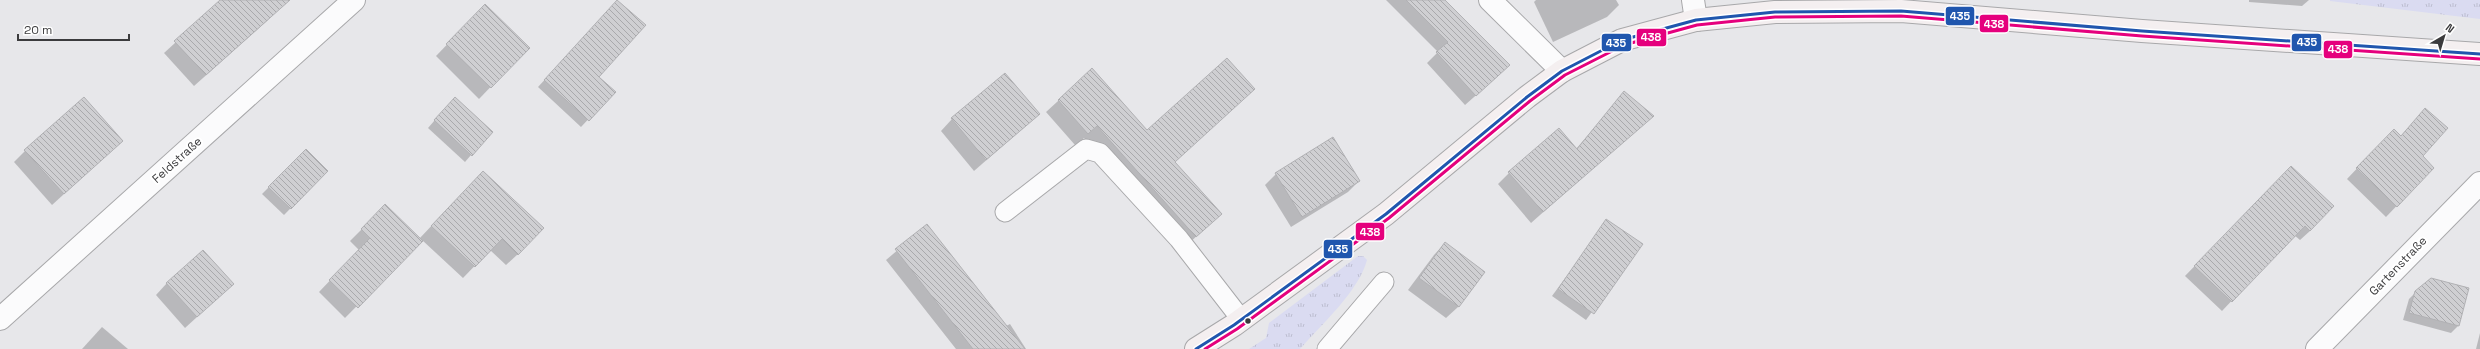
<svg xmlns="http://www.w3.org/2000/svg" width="2480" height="349" viewBox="0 0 2480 349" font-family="'Space Grotesk',sans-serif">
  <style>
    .grass { fill: url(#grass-tufts) }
    .shadow { fill: #0003 }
    .building { fill: url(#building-back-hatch); stroke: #b1b1b4 }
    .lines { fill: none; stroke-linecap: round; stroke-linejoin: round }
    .service-casing { stroke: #a8a8aa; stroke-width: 21 }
    .minor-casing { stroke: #a8a8aa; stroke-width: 24 }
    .secondary-casing { stroke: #a8a8aa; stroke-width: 24 }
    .service { stroke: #fbfbfc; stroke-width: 19 }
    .minor { stroke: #fbfbfc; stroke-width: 22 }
    .secondary { stroke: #f4eff0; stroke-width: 22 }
    .bus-1-casing { stroke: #fff; stroke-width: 6 }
    .bus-2-casing { stroke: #fff; stroke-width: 6 }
    .bus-1 { stroke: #2056ae; stroke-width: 3 }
    .bus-2 { stroke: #e5007d; stroke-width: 3 }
    .bus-dot { fill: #3b3b3d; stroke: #fff; stroke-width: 1.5 }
    .labels { text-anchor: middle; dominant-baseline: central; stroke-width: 4; stroke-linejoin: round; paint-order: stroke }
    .street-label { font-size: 12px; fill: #3b3b3d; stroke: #fff }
    .line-badge { stroke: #fff; stroke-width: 1.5 }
    .badge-label { font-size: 11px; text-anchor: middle; font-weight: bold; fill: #fff }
  </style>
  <defs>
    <pattern id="grass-tufts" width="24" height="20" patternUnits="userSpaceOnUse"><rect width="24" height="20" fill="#dadbf1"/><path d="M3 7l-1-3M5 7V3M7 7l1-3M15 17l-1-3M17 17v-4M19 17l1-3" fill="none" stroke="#bcbdd0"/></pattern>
    <pattern id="building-back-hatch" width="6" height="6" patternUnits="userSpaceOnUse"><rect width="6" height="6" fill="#cfcfd2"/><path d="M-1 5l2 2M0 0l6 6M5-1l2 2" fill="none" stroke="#a9a9ac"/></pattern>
  </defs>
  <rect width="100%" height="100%" fill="#e7e7ea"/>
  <g class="grass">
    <polygon points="2480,0 2480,19 2330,1 2330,0"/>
    <path d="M1358,256H1363L1367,260C1359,291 1321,325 1300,349H1249L1266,338L1269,323Z"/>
  </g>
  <g class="shadow">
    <polygon points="222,0 272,0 268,20 194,86 164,53"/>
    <polygon points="1386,0 1442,0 1499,75 1465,105 1427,63 1438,52"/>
    <polygon points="1536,0 1616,0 1619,5 1607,17 1553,42 1534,2"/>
    <polygon points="2249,0 2309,0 2302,6 2249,2"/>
    <polygon points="485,5 528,48 479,99 436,56"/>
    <polygon points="611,8 598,77 614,92 581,127 538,87"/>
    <polygon points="1092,70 1220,214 1183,249 1084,138 1075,145 1046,112"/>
    <polygon points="1624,93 1652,116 1531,223 1498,184 1509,173 1576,149"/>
    <polygon points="448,105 471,155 465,162 428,128"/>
    <polygon points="1039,114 974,171 941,131 952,119"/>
    <polygon points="2415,120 2421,156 2433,168 2386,217 2347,179 2384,140 2400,137"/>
    <polygon points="122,141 52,205 14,162 25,151"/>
    <polygon points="306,150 327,171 284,215 262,194"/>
    <polygon points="1276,174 1359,181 1348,192 1291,227 1265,185"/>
    <polygon points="2281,177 2310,231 2300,240 2294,235 2222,311 2185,276"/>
    <polygon points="471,184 518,254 506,265 490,250 463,278 422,240 345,318 319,292 359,250 350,241 385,206 419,239"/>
    <polygon points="1607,221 1641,245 1586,320 1552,296"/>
    <polygon points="926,226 1006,326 1010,324 1026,349 956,349 886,260"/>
    <polygon points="1445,243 1484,272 1458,307 1446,318 1408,290 1434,255"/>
    <polygon points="167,283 233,284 185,328 156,295"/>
    <polygon points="2468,289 2458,326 2451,333 2403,320 2409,299 2416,292"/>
    <polygon points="102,327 128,349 82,349"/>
    <polygon points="2480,333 2480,349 2476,349"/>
  </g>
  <g class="building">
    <polygon points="220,0 290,0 206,75 174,41"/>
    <polygon points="617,0 646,25 599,77 616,92 589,121 544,80"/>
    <polygon points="1406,0 1445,0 1510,65 1476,96 1436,52 1448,42"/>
    <polygon points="485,4 530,48 491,88 446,44"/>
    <polygon points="1227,58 1255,89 1175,162 1222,214 1196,237 1097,126 1088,134 1058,100 1092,68 1147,130"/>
    <polygon points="1005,73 1040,114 986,160 951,118"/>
    <polygon points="1624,91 1654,116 1543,212 1508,172 1559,128 1577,149"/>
    <polygon points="84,97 123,141 64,194 24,150"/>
    <polygon points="455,97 493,132 472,156 434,120"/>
    <polygon points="2425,108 2448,128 2423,156 2434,168 2397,207 2356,168 2394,129 2401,136"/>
    <polygon points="1333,137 1360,181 1302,217 1275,173"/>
    <polygon points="306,149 328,171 291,209 268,187"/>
    <polygon points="2291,166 2334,206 2310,231 2305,226 2232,302 2194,266"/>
    <polygon points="483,171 544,228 518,255 502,239 475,267 431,226"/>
    <polygon points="385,204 423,241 358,308 329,280 370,238 361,229"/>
    <polygon points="1606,219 1643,244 1594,314 1558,289"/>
    <polygon points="927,224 1025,349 973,349 895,249"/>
    <polygon points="1445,242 1485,272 1459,307 1419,278"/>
    <polygon points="203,250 234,284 197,317 166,283"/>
    <polygon points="2431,278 2469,288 2459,326 2409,313 2415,291"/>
  </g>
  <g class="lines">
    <g class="service-casing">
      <g id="service">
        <polyline points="1005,212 1086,149 1100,153 1179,239 1241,319"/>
        <polyline points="1327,349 1384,282"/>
      </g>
    </g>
    <g class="minor-casing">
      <g id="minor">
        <polyline points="1490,0 1562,71"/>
        <polyline points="1693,0 1696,20"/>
        <polyline points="0,319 354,0"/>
        <polyline points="2317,349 2480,183"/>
      </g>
    </g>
    <g class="secondary-casing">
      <polyline id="secondary" points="1196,349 1234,325 1386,214 1527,97 1562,71 1622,40 1696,20 1775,12 1901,11 2142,31 2480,54"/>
    </g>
    <use href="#service" class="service"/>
    <use href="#minor" class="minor"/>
    <use href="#secondary" class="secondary"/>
    <g class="bus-1-casing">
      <polyline id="bus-1" points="1196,349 1234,325 1386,214 1527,97 1562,71 1622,40 1696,20 1775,12 1901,11 2142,31 2480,54"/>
    </g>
    <g class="bus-2-casing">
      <polyline id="bus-2" points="1205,349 1237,329 1389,218 1530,101 1565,75 1624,45 1697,25 1775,17 1901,16 2142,36 2480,59"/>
    </g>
    <use href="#bus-1" class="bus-1"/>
    <use href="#bus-2" class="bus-2"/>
  </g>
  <circle class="bus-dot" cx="1248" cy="321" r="3.5"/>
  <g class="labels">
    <g class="street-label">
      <text transform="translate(177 160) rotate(-42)">Feldstraße</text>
      <text transform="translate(2398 266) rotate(-46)">Gartenstraße</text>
    </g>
  </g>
  <g class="line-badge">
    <rect x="1945" y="6" width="30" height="20" rx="4" fill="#2056ae"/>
    <rect x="1979" y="14" width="30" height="19" rx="4" fill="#e5007d"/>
    <rect x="1636" y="28" width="31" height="19" rx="4" fill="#e5007d"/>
    <rect x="2291" y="33" width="31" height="19" rx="4" fill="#2056ae"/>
    <rect x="1601" y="33" width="31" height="19" rx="4" fill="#2056ae"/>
    <rect x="2323" y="40" width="30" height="19" rx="4" fill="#e5007d"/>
    <rect x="1355" y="222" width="30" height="19" rx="4" fill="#e5007d"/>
    <rect x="1323" y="239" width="30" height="20" rx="4" fill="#2056ae"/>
  </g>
  <g class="badge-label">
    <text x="1960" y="20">435</text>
    <text x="1994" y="28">438</text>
    <text x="1651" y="41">438</text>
    <text x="2307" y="46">435</text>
    <text x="1616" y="47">435</text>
    <text x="2338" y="53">438</text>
    <text x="1370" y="236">438</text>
    <text x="1338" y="253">435</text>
  </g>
  <g transform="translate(2444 36) rotate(38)" stroke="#ffffff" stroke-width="3" paint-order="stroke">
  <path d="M0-3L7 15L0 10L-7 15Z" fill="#3b3b3d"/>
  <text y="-6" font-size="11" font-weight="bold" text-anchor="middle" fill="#3b3b3d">N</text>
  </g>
  <path d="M18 34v6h111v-6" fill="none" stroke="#3b3b3d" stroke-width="2"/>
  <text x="24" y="34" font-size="12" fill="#3b3b3d" stroke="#ffffff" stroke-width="3" paint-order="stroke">20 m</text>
</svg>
